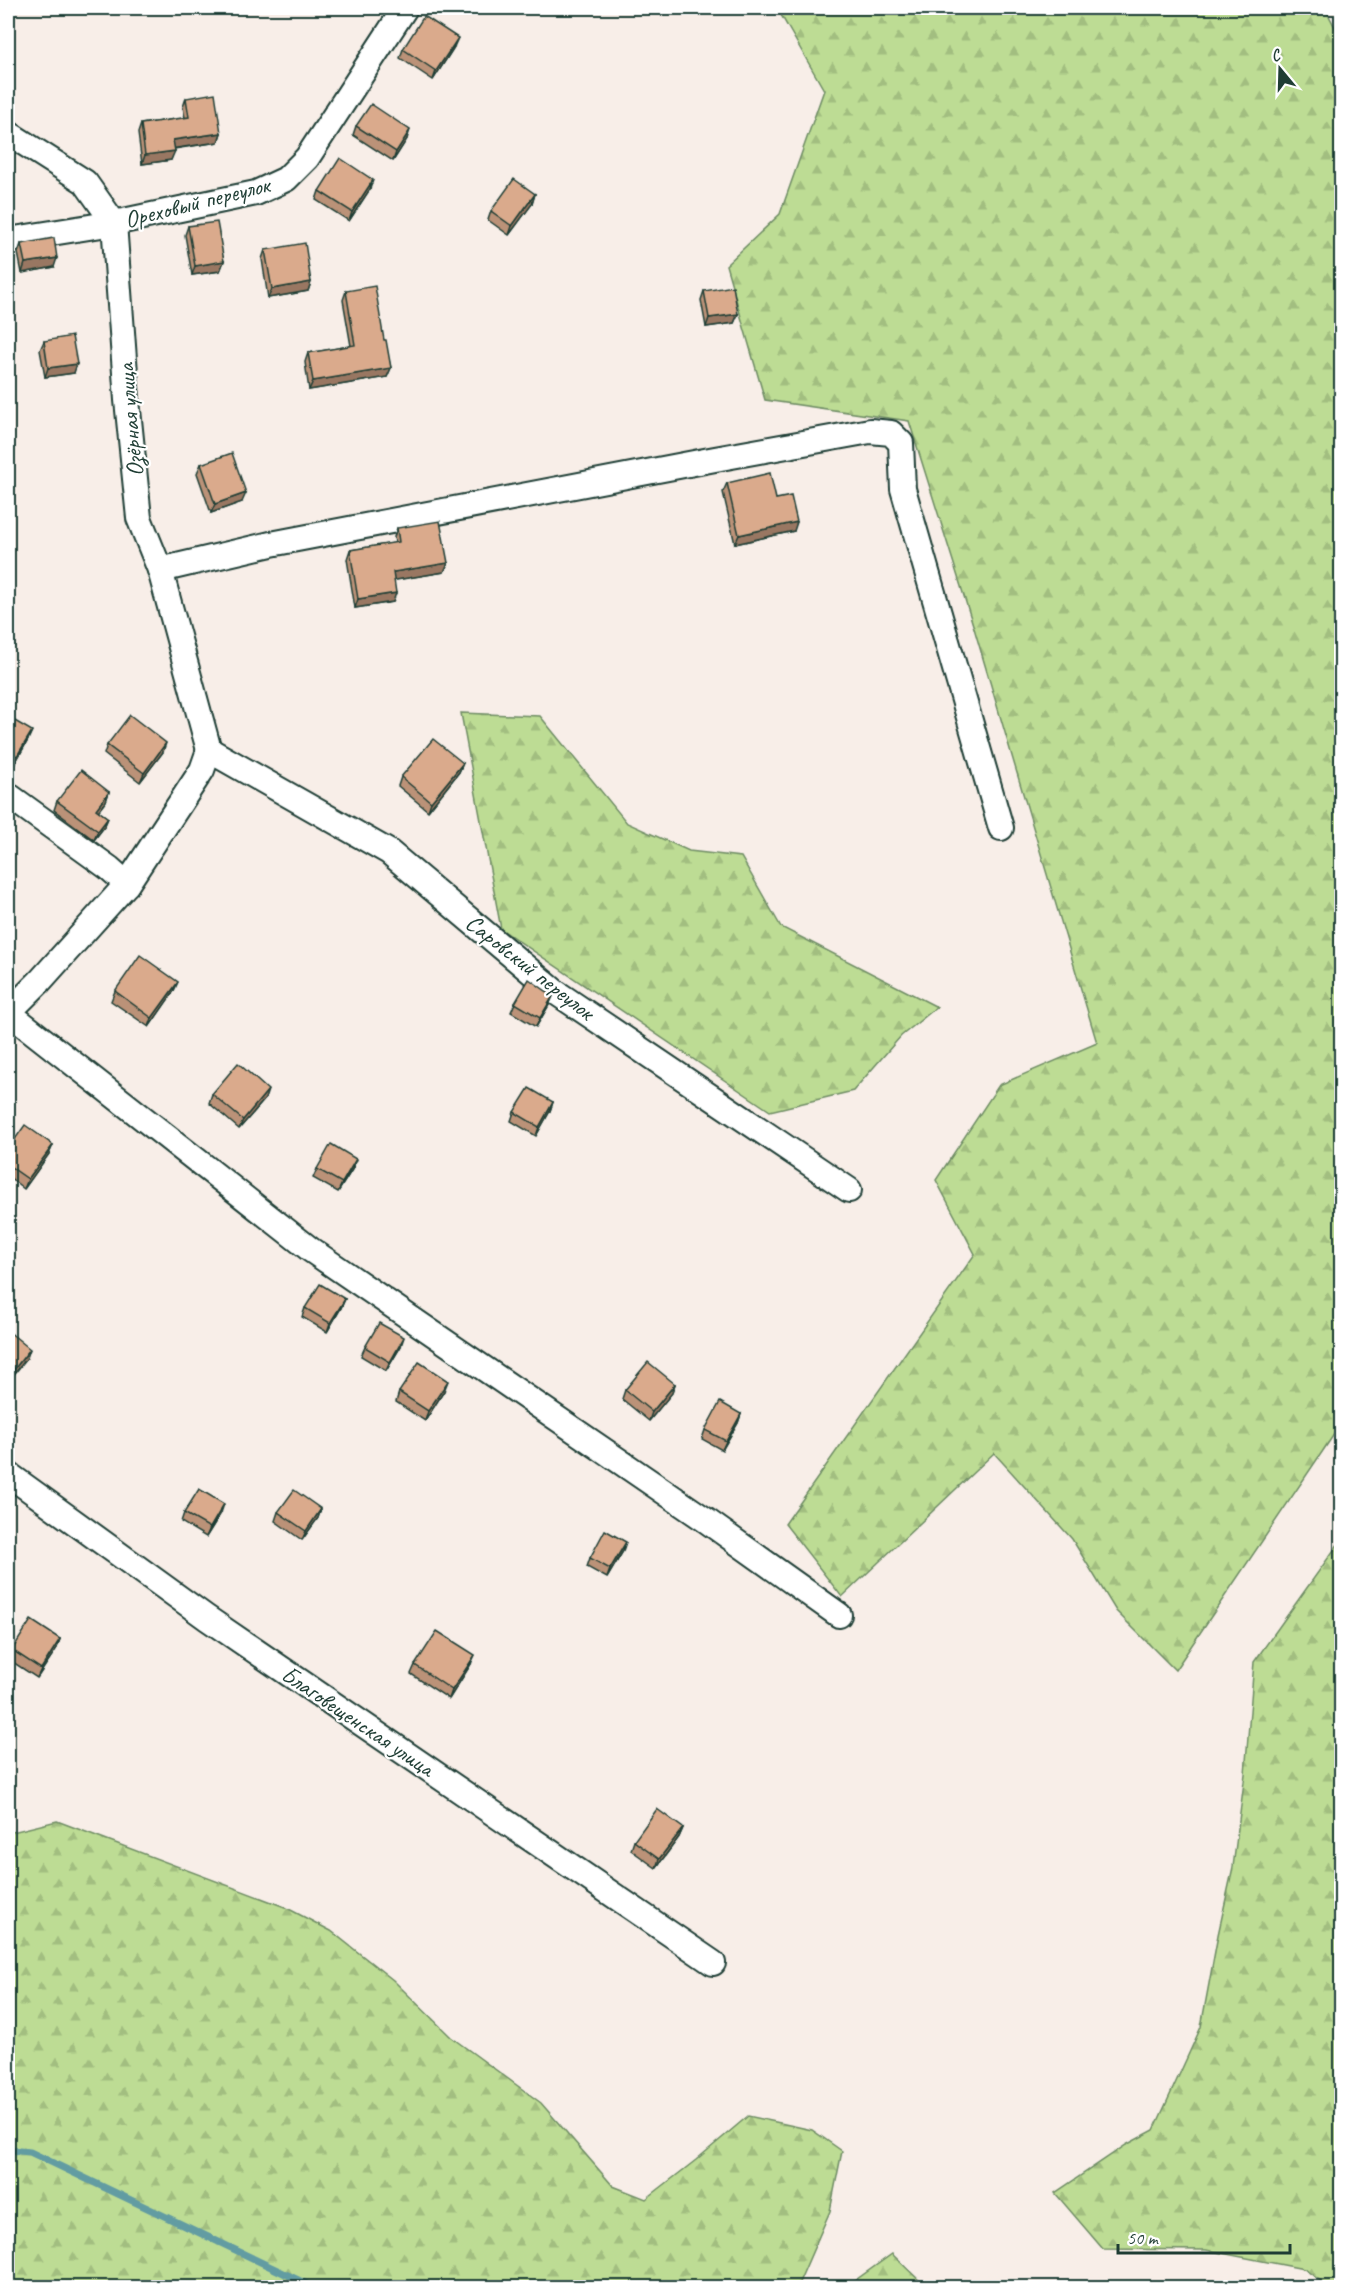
<svg xmlns="http://www.w3.org/2000/svg" width="1349" height="2295" viewBox="0 0 1349 2295" font-family="Caveat,sans-serif">
  <style>
    .forest { fill: url(#forest-firs); stroke: #6e8c64; stroke-width: 1.5 }
    .lines { fill: none; stroke-linecap: round; stroke-linejoin: round }
    .stream { stroke: #629ca2; stroke-width: 7 }
    .street-casing { stroke: #1f3d34; stroke-width: 28 }
    .street { stroke: #fff; stroke-width: 24 }
    .wall { fill: #bb9278; stroke: #1f3d34; stroke-width: 1.5 }
    .shaded-wall { fill: #997762; stroke: #1f3d34; stroke-width: 1.5 }
    .building { fill: #daaa8c; stroke: #1f3d34; stroke-width: 1.5 }
    .labels { text-anchor: middle; dominant-baseline: central; stroke-width: 4.5; stroke-linejoin: round; paint-order: stroke }
    .street-label { font-size: 24px; fill: #1f3d34; stroke: #fff }
  </style>
  <defs>
    <pattern id="forest-firs" width="22" height="20" patternUnits="userSpaceOnUse" patternTransform="scale(1.5)"><rect width="22" height="20" fill="#bddc94"/><path d="M5 1l3.5 6h-7zM16 11l3.5 6h-7z" fill="#a2be80"/></pattern>
  </defs>
  <rect width="100%" height="100%" fill="#f8eee8"/>
  <filter id="ink" filterUnits="userSpaceOnUse"><feTurbulence type="fractalNoise" baseFrequency=".0167" numOctaves="2"/><feDisplacementMap in="SourceGraphic" scale="12" xChannelSelector="R" yChannelSelector="G"/><feConvolveMatrix kernelMatrix="1 2 1 2 8 2 1 2 1" color-interpolation-filters="sRGB"/></filter>
  <g filter="url(#ink)">
    <g class="forest">
      <polygon points="777,8 1325,8 1341,39 1341,1424 1175,1670 1116,1611 1072,1539 994,1453 842,1597 785,1524 975,1254 936,1180 999,1085 1097,1043 974,628 909,421 765,400 726,265 780,214 824,90"/>
      <polygon points="461,713 540,716 627,823 689,851 741,857 781,927 937,1007 901,1036 853,1091 770,1111 501,929"/>
      <polygon points="1341,1540 1341,2287 1329,2287 1304,2269 1206,2250 1103,2249 1055,2193 1126,2145 1154,2130 1201,2027 1218,1935 1233,1867 1245,1774 1254,1662"/>
      <polygon points="57,1821 285,1907 331,1931 393,1980 451,2037 541,2103 613,2186 646,2199 696,2160 748,2116 812,2130 842,2151 830,2211 797,2287 8,2287 8,1833"/>
      <polygon points="892,2254 926,2287 846,2287"/>
    </g>
    <g class="lines">
      <polyline class="stream" points="8,2150 30,2152 315,2288"/>
      <g class="street-casing">
        <g id="street">
          <polyline points="8,133 85,182 114,223 127,400 139,518 160,570 209,750"/>
          <polyline points="8,240 114,223 256,193 286,179 307,158 405,8"/>
          <polyline points="160,570 271,544 715,459 870,431 891,433 901,443 903,489 1001,828"/>
          <polyline points="209,750 389,852 554,991 849,1190"/>
          <polyline points="8,795 109,868 127,884"/>
          <polyline points="8,1013 40,981 127,884 202,770 209,750"/>
          <polyline points="9,1013 311,1250 707,1521 839,1615"/>
          <polyline points="8,1474 207,1618 713,1963"/>
        </g>
      </g>
      <use href="#street" class="street"/>
    </g>
    <g class="wall">
      <polygon points="454,47 433,80 400,58 403,49"/>
      <polygon points="186,98 221,133 218,142 174,149 171,160 142,164 138,133 141,124 185,118 183,107"/>
      <polygon points="356,126 407,139 393,161 353,135"/>
      <polygon points="370,189 349,221 316,200 319,191"/>
      <polygon points="535,194 532,204 509,235 488,220 491,211"/>
      <polygon points="188,226 224,261 220,271 192,275 185,235"/>
      <polygon points="21,244 54,267 22,273 18,253"/>
      <polygon points="265,250 311,282 308,291 268,298 262,259"/>
      <polygon points="346,291 384,340 391,368 387,377 309,390 305,362 308,353 351,346 343,300"/>
      <polygon points="704,291 738,314 734,323 706,327 701,300"/>
      <polygon points="44,341 74,373 45,377 40,350"/>
      <polygon points="201,464 242,502 211,513 197,473"/>
      <polygon points="727,483 776,499 794,531 735,544 723,492"/>
      <polygon points="397,528 448,563 444,572 394,580 393,602 355,608 347,559 350,550 395,543 394,537"/>
      <polygon points="8,717 28,740 14,765 8,761"/>
      <polygon points="107,745 163,752 140,782 104,754"/>
      <polygon points="463,763 459,772 428,811 398,786 401,777"/>
      <polygon points="109,792 106,801 98,811 108,818 104,827 94,840 54,810 57,801"/>
      <polygon points="115,991 174,991 149,1027 111,1001"/>
      <polygon points="553,996 549,1005 536,1027 511,1012 515,1003"/>
      <polygon points="212,1094 265,1099 239,1129 209,1103"/>
      <polygon points="553,1102 550,1111 536,1136 511,1121 514,1112"/>
      <polygon points="53,1145 49,1154 24,1189 8,1176 8,1149"/>
      <polygon points="353,1168 338,1192 313,1178 317,1169"/>
      <polygon points="345,1299 341,1308 327,1332 302,1317 305,1308"/>
      <polygon points="401,1346 386,1371 361,1356 365,1347"/>
      <polygon points="675,1384 672,1393 649,1421 622,1399 625,1390"/>
      <polygon points="444,1391 425,1421 396,1402 399,1392"/>
      <polygon points="741,1414 738,1423 722,1450 702,1439 705,1430"/>
      <polygon points="321,1509 318,1518 302,1540 275,1521 278,1512"/>
      <polygon points="184,1513 221,1513 206,1537 181,1522"/>
      <polygon points="623,1551 607,1578 587,1567 590,1558"/>
      <polygon points="60,1639 57,1648 37,1678 8,1659 12,1650"/>
      <polygon points="471,1664 449,1699 411,1674 415,1665"/>
      <polygon points="683,1828 679,1837 656,1868 631,1850 634,1841"/>
    </g>
    <g class="shaded-wall">
      <polygon points="458,38 454,47 433,80 436,71"/>
      <polygon points="410,130 407,139 393,161 396,152"/>
      <polygon points="221,133 218,142 170,149 173,140"/>
      <polygon points="175,151 171,160 142,164 145,155"/>
      <polygon points="373,180 370,189 349,221 352,212"/>
      <polygon points="535,194 532,204 509,235 512,226"/>
      <polygon points="57,258 54,267 22,273 25,263"/>
      <polygon points="224,261 220,271 192,275 195,266"/>
      <polygon points="311,282 308,291 268,298 272,289"/>
      <polygon points="738,314 734,323 706,327 709,318"/>
      <polygon points="77,364 74,373 45,377 48,368"/>
      <polygon points="391,368 387,377 309,390 313,381"/>
      <polygon points="246,493 242,502 211,513 215,504"/>
      <polygon points="797,522 794,531 735,544 739,535"/>
      <polygon points="448,563 444,572 390,581 393,572"/>
      <polygon points="396,593 393,602 355,608 358,599"/>
      <polygon points="32,731 28,740 14,765 17,756"/>
      <polygon points="166,743 163,752 140,782 144,773"/>
      <polygon points="463,763 459,772 428,811 431,802"/>
      <polygon points="109,792 106,801 93,818 96,809"/>
      <polygon points="108,818 104,827 94,840 98,831"/>
      <polygon points="178,982 174,991 149,1027 152,1018"/>
      <polygon points="553,996 549,1005 536,1027 540,1018"/>
      <polygon points="268,1090 265,1099 239,1129 243,1120"/>
      <polygon points="553,1102 550,1111 536,1136 539,1127"/>
      <polygon points="53,1145 49,1154 24,1189 28,1179"/>
      <polygon points="356,1159 353,1168 338,1192 342,1183"/>
      <polygon points="345,1299 341,1308 327,1332 330,1323"/>
      <polygon points="404,1337 401,1346 386,1371 390,1362"/>
      <polygon points="30,1349 27,1358 8,1382 8,1377"/>
      <polygon points="448,1381 444,1391 425,1421 428,1411"/>
      <polygon points="675,1384 672,1393 649,1421 652,1412"/>
      <polygon points="741,1414 738,1423 722,1450 726,1441"/>
      <polygon points="224,1504 221,1513 206,1537 210,1528"/>
      <polygon points="321,1509 318,1518 302,1540 306,1531"/>
      <polygon points="626,1542 623,1551 607,1578 610,1569"/>
      <polygon points="60,1639 57,1648 37,1678 41,1669"/>
      <polygon points="475,1655 471,1664 449,1699 452,1690"/>
      <polygon points="683,1828 679,1837 656,1868 659,1859"/>
    </g>
    <g class="building">
      <polygon points="424,16 458,38 436,71 403,49"/>
      <polygon points="215,93 221,133 173,140 175,151 145,155 141,124 189,117 186,98"/>
      <polygon points="371,104 410,130 396,152 356,126"/>
      <polygon points="340,158 373,180 352,212 319,191"/>
      <polygon points="514,179 535,194 512,226 491,211"/>
      <polygon points="217,222 224,261 195,266 188,226"/>
      <polygon points="54,238 57,258 25,263 21,244"/>
      <polygon points="305,243 311,282 272,289 265,250"/>
      <polygon points="375,286 384,340 386,340 391,368 313,381 308,353 355,345 346,291"/>
      <polygon points="733,286 738,314 709,318 704,291"/>
      <polygon points="72,336 77,364 48,368 44,341"/>
      <polygon points="232,453 246,493 215,504 201,464"/>
      <polygon points="770,473 776,499 791,496 797,522 739,535 727,483"/>
      <polygon points="440,521 448,563 393,572 396,593 358,599 350,550 399,542 397,528"/>
      <polygon points="130,715 166,743 144,773 107,745"/>
      <polygon points="8,717 32,731 17,756 8,750"/>
      <polygon points="433,739 463,763 431,802 401,777"/>
      <polygon points="81,770 109,792 96,809 108,818 98,831 57,801"/>
      <polygon points="140,955 178,982 152,1018 115,991"/>
      <polygon points="529,979 553,996 540,1018 515,1003"/>
      <polygon points="238,1063 268,1090 243,1120 212,1094"/>
      <polygon points="529,1088 553,1102 539,1127 514,1112"/>
      <polygon points="25,1125 53,1145 28,1179 8,1165 8,1149"/>
      <polygon points="331,1144 356,1159 342,1183 317,1169"/>
      <polygon points="320,1284 345,1299 330,1323 305,1308"/>
      <polygon points="379,1323 404,1337 390,1362 365,1347"/>
      <polygon points="8,1331 30,1349 8,1377"/>
      <polygon points="419,1362 448,1381 428,1411 399,1392"/>
      <polygon points="648,1362 675,1384 652,1412 625,1390"/>
      <polygon points="720,1402 741,1414 726,1441 705,1430"/>
      <polygon points="199,1489 224,1504 210,1528 184,1513"/>
      <polygon points="294,1490 321,1509 306,1531 278,1512"/>
      <polygon points="605,1530 626,1542 610,1569 590,1558"/>
      <polygon points="31,1620 60,1639 41,1669 12,1650"/>
      <polygon points="437,1631 475,1655 452,1690 415,1665"/>
      <polygon points="657,1809 683,1828 659,1859 634,1841"/>
    </g>
  </g>
  <g class="labels">
    <g class="street-label">
      <text transform="translate(197 202) rotate(-14)">Ореховый переулок</text>
      <text transform="translate(130 420) rotate(-95)">Озёрная улица</text>
      <text transform="translate(530 967) rotate(38)">Саровский переулок</text>
      <text transform="translate(358 1721) rotate(34)">Благовещенская улица</text>
    </g>
  </g>
  <rect width="1349" height="2295" fill="none" stroke="#fff" stroke-width="30"/>
  <rect x="15" y="15" width="1319" height="2265" fill="none" stroke="#1f3d34" stroke-width="2" filter="url(#ink)"/>
  <g transform="translate(1280 69) rotate(341)" stroke="#ffffff" stroke-width="4.5" paint-order="stroke">
  <path d="M0-4.5L10 22L0 15L-10 22Z" fill="#1f3d34"/>
  <text y="-9" font-size="16" font-weight="bold" text-anchor="middle" fill="#1f3d34">С</text>
  </g>
  <path d="M1118 2244v9h172v-9" fill="none" stroke="#1f3d34" stroke-width="3"/>
  <text x="1127" y="2244" font-size="18" fill="#1f3d34" stroke="#ffffff" stroke-width="4.5" paint-order="stroke">50 m</text>
</svg>
